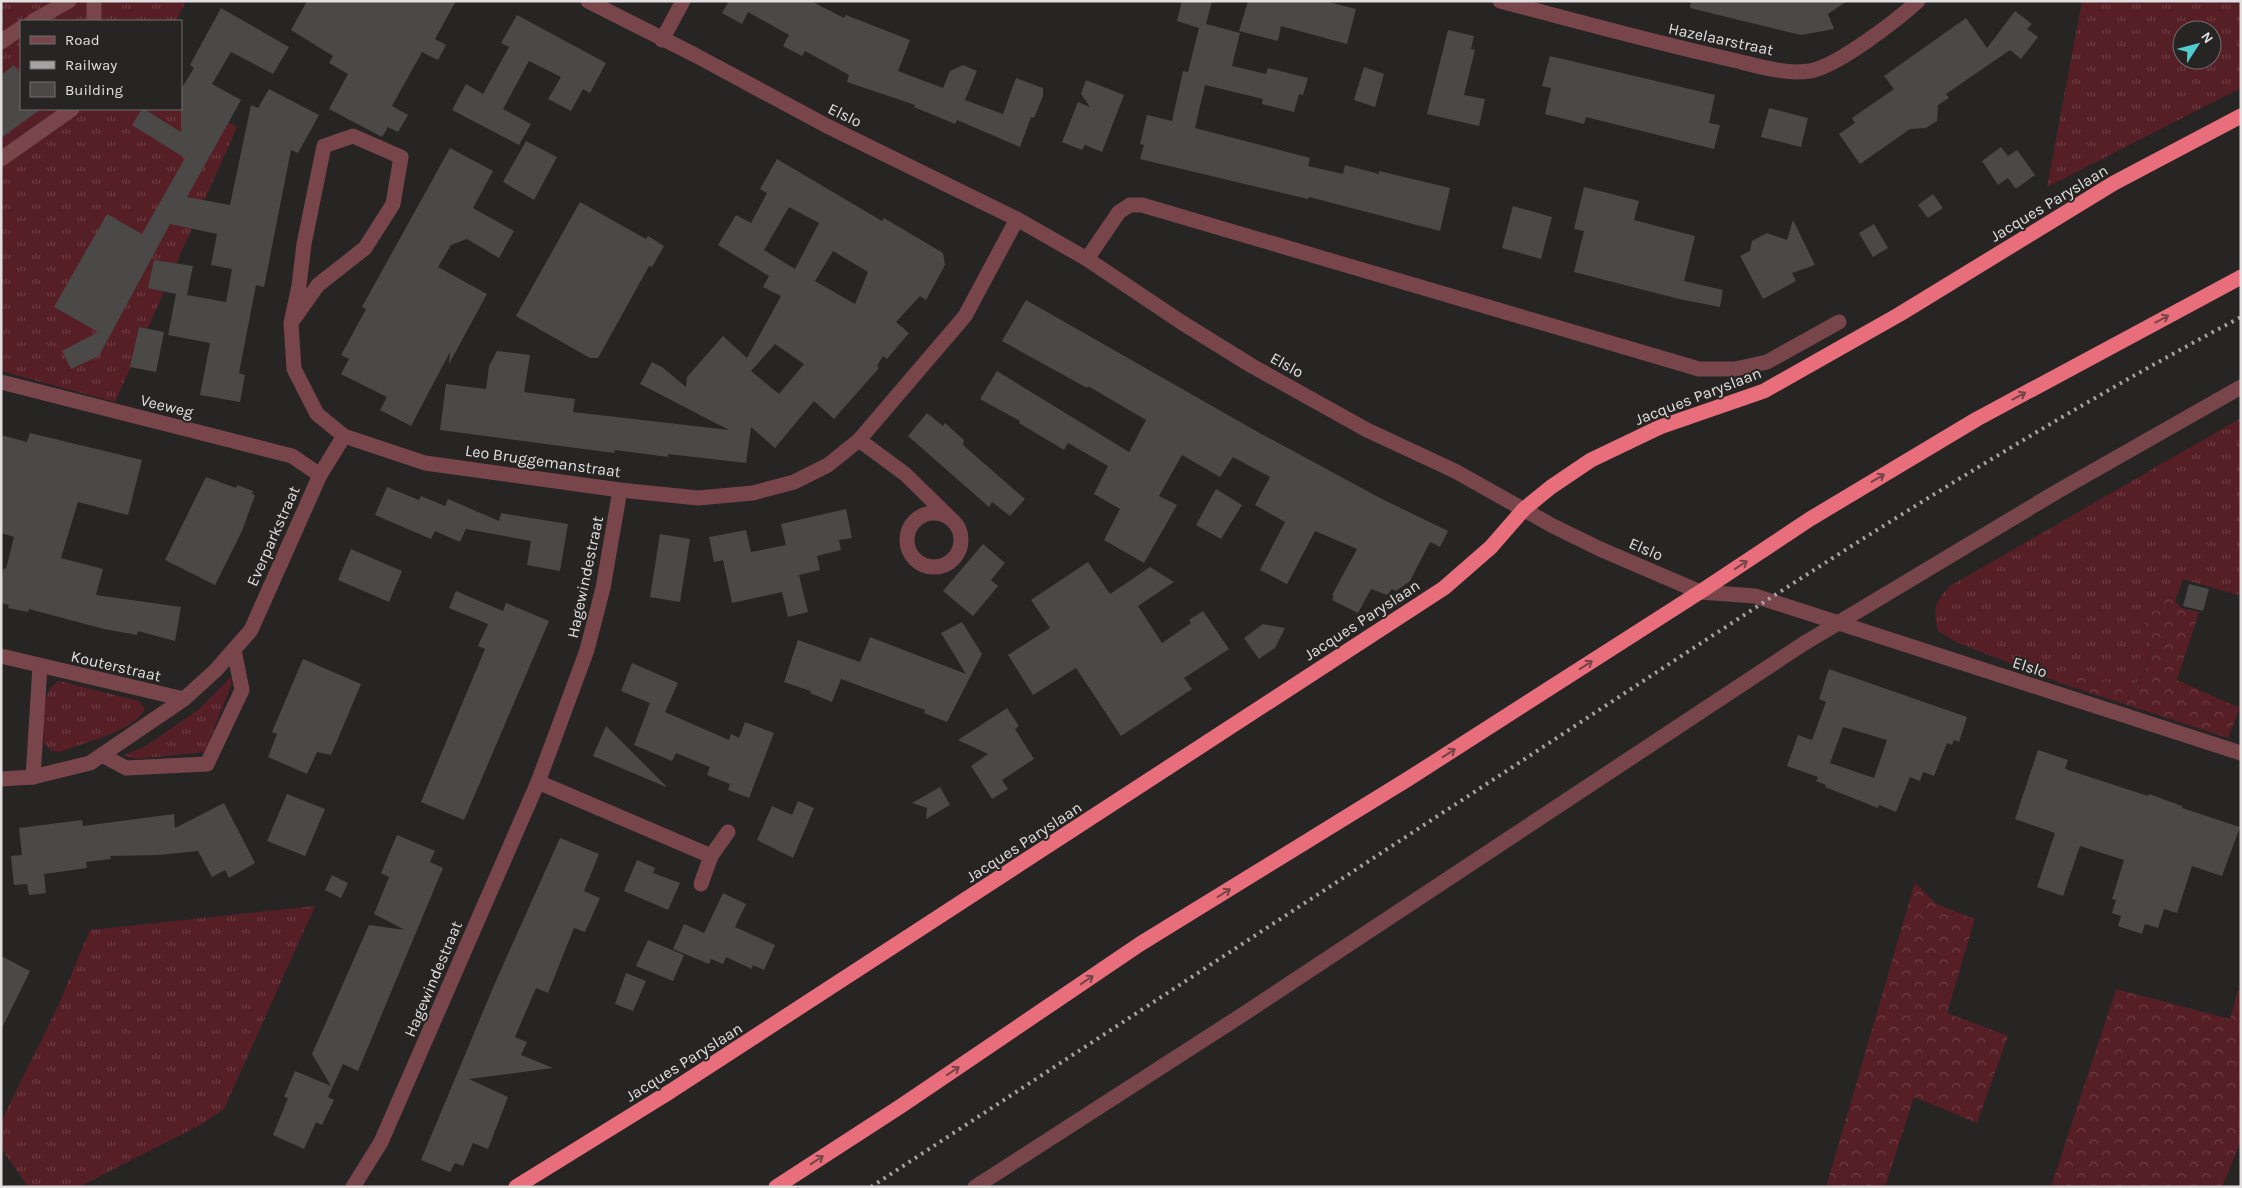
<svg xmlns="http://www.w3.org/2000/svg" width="2242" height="1188" viewBox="0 0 2242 1188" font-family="Karla,sans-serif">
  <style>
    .grass { fill: url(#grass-tufts); fill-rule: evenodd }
    .forest { fill: url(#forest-crowns) }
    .building { fill: #4b4848; fill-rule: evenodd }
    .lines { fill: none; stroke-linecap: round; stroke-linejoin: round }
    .minor { stroke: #78464a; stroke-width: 15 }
    .highway { stroke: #e96e7b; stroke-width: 15 }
    .rail { stroke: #a5a2a3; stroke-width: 4; stroke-dasharray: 2.5 5; stroke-linecap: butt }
    .oneway { stroke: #754247 }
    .labels { text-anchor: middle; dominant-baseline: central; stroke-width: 4; stroke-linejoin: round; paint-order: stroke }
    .street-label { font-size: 16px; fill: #e1dfe0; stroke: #272424 }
  </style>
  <defs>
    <pattern id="grass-tufts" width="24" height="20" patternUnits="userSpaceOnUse" patternTransform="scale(1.25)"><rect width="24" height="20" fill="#561e25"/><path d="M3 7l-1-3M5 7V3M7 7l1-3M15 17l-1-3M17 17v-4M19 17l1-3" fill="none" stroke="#6e3e44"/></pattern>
    <pattern id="forest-crowns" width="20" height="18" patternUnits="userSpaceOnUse" patternTransform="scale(1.25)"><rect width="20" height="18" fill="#561e25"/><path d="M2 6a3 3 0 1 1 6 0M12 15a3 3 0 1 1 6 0" fill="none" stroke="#6e3e44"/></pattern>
  </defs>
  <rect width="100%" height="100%" fill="#272424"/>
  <g class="grass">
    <polygon points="1,1 186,1 176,21 21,21 21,109 181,109 181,96 237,127 115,402 1,371"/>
    <path d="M2082,1H2241V88L2047,187ZM2182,30H2212V60H2182Z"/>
    <path d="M2241,418V587L2238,595L2183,579L2175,601L2163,596L2151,638C2153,656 2145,675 2131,688H2121L2104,680L2065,670L2060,683L1958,643L1938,631C1932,609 1935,602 1950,586Z"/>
    <polygon points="231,677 231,685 205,752 135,759 124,755 144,747 198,710"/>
    <path d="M59,681L139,701L145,709C134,731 83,743 60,752L51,751L44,743C45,723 39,691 59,681Z"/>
    <polygon points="315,906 224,1109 202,1124 79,1187 28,1187 1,1148 1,1122 58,1006 90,930"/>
  </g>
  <g class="forest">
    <path d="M2163,596L2175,601L2182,608L2199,612L2177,680L2240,708L2228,738L2060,683L2065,670L2104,680L2121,688H2131C2147,674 2159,647 2144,630C2147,614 2150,605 2163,596Z"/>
    <polygon points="1915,882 1936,904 1975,919 1947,1013 2008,1036 1977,1123 1914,1097 1885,1187 1826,1187"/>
    <polygon points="2116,989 2230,1019 2238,990 2241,991 2241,1141 2222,1187 2051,1187"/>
  </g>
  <g class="building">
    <polygon points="307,1 456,1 435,39 446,45 438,60 422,52 392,106 408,115 398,132 388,127 382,137 329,109 348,74 329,63 333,56 291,30"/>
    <polygon points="729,1 811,1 844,18 846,15 910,40 898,71 943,88 950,71 963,65 977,71 965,100 1003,114 1016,78 1043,88 1043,96 1034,118 1031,117 1020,147 957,120 955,124 914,107 915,105 847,82 849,75 805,51 802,56 783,46 789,35 748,12 742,24 722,13"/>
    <polygon points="1182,1 1212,1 1206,24 1240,33 1232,66 1266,74 1268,68 1308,78 1303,95 1299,94 1294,112 1262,104 1263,99 1205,85 1195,128 1310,158 1308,166 1343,174 1345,165 1379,174 1379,171 1450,188 1440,231 1309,197 1308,199 1140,159 1144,145 1140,144 1147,115 1172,121 1183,71 1188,72 1199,28 1177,21"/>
    <polygon points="1248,1 1324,1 1356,9 1347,44 1281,26 1278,41 1239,31"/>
    <polygon points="1691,1 1847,1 1828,14 1834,29 1801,35 1690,8"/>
    <polygon points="221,8 289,47 273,74 231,52 212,84 241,100 187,197 230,205 251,105 258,108 269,89 319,115 298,153 291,150 264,287 256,285 239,373 245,375 240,402 200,395 210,343 168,335 176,294 148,288 154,260 193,266 187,295 226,302 232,269 211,265 217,234 170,224 99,356 71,369 62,351 98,332 54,307 107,214 142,234 185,158 132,125 142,109 144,109 181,132 181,89 194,68 190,65"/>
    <polygon points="2015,11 2032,24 2027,29 2038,37 2021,59 2010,50 1946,94 1949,98 1938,105 1937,121 1926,128 1910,129 1860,164 1839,134 1855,123 1852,118 1894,89 1884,76 1966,18 1987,48"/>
    <polygon points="517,15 606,63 590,93 583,89 571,111 548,99 561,77 529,61 503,109 531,124 519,145 452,110 466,84 483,94 509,47 501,43"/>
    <polygon points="1448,30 1474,36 1471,49 1475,50 1464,95 1485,99 1479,126 1427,114"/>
    <polygon points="1550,56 1715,95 1709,123 1720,125 1714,149 1586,117 1584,124 1545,114 1551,88 1542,86"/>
    <polygon points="14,65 21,75 21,109 41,109 1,138 1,75"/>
    <polygon points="1364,67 1384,74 1375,107 1354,100"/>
    <polygon points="1086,80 1124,95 1102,152 1085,145 1082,150 1062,142 1078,102 1090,107 1081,94"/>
    <polygon points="1769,108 1808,118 1801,147 1761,137"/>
    <polygon points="526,141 557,157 534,200 503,182"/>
    <polygon points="2001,147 2008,156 2017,150 2035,175 2017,188 2015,188 2008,178 1998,185 1982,161"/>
    <polygon points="450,148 493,171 473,208 514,231 499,258 467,239 451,245 438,267 487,294 449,364 450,352 411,426 380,410 387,397 341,374 349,359 341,355 366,309 362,307"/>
    <path d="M777,159L882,221L884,218L943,253L945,265L926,300L920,296L896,322L909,333L887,359L883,356L877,366L879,368L834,419L814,401L775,448L751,427L746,463L668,454V457L615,450L614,453L440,430L446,384L486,389L489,366L497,351L530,355L524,392L575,399L573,412L729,430L640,384L652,362L662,367L686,387L687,377L723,336L747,358L781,296L763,287L769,276L718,245L736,215L751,223L767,193L760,189ZM789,207L819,223L795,269L764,250ZM833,251L868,272L855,304L815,281ZM775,344L804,364L779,394L751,371Z"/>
    <polygon points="1584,187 1639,201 1634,220 1695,236 1684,281 1723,290 1720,307 1679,299 1574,272 1584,231 1574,229"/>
    <polygon points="1933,194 1943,208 1928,218 1918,205"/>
    <polygon points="580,202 646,239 648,236 664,246 652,267 649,266 598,358 590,358 516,316"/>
    <polygon points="1513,206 1552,217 1541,259 1502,248"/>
    <polygon points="1793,220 1815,265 1792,273 1796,281 1763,299 1740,256 1750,251 1752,241 1767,233 1787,240"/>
    <polygon points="1874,224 1888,248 1873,257 1859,233"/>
    <polygon points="1026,300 1256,431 1382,499 1448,531 1440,547 1430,542 1410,581 1396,591 1392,589 1387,595 1371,589 1358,613 1332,600 1334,596 1332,595 1357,549 1315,531 1287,584 1260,570 1285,522 1255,505 1270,477 1233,457 1220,477 1182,455 1159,496 1177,505 1144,563 1104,540 1120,509 1094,494 1108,466 1068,443 1064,450 1019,423 1020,421 980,399 997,371 1129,452 1146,420 1088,386 1087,388 1002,341"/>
    <polygon points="139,327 164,332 156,372 130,367"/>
    <polygon points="927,413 943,426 945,423 964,440 963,445 1025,499 1010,516 992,502 989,507 908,436"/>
    <polygon points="30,433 142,460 128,515 78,502 61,558 103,569 96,595 181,607 175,641 138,631 137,635 104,629 29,609 28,612 8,608 9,605 1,603 1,579 4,568 6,569 14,537 1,533 1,435 27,442"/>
    <polygon points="206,477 236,488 237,485 253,491 252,494 255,495 242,531 215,585 165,560"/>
    <polygon points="387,487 419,500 421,496 445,506 448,499 499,521 501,513 568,524 560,571 527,565 531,541 466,529 460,542 435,531 431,539 375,515"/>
    <polygon points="1216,489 1242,505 1221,539 1196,525"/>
    <polygon points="846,509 852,538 839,540 841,550 817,556 820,570 799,575 808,612 788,617 782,592 732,603 723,560 714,562 709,537 746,530 751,552 786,545 781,524"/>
    <polygon points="660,534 690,539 680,602 650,597"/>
    <polygon points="983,544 1005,563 991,580 998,586 973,616 943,591"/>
    <polygon points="351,549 402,571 389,602 338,580"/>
    <polygon points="1088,562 1110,594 1150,567 1174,582 1138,606 1162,643 1191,623 1189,620 1203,611 1229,649 1184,678 1192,689 1121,736 1076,668 1033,695 1008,655 1050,628 1031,600"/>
    <polygon points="2189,584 2209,589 2203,611 2183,606"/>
    <polygon points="456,591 503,611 506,603 549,621 464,820 421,802 485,649 478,646 488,624 449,608"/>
    <polygon points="962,622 982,654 947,722 924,713 925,710 841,679 832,702 810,693 811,691 784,682 798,640 860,662 870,637 966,674 941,633"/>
    <polygon points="1263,624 1285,628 1275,648 1259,659 1244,638"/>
    <polygon points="303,659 361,684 331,755 317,752 307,774 268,757 277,734 272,732"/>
    <polygon points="632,663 678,683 665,712 729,740 731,734 739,738 745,722 774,733 749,798 728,790 730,784 707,775 710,767 676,753 672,761 634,745 650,703 621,691"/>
    <path d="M1829,669L1967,717L1959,742L1954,740L1952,745L1947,743L1934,776L1923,772L1920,781L1910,777L1896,812L1879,805L1878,808L1825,787L1826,785L1816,781L1818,777L1787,766L1798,735L1812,740L1826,702L1819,699ZM1843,727L1887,740L1874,778L1830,763Z"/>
    <polygon points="1007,708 1019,726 1015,729 1034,759 1002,780 1008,789 992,799 971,766 988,754 958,740"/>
    <polygon points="606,726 666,786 666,787 593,756"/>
    <polygon points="2038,750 2068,760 2065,769 2148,796 2149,794 2182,806 2182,808 2240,827 2222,876 2192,866 2177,913 2164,909 2158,928 2145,924 2142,934 2118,926 2121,916 2112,913 2116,900 2112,899 2124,860 2080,846 2063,896 2037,887 2055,833 2015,819"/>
    <polygon points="940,787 950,805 926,819 927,808 912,803"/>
    <polygon points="287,794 325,809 305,856 267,841"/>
    <polygon points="798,801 814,808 793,858 757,840 772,806 792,815"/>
    <polygon points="224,803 255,863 229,878 225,870 212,877 198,851 159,855 110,856 111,859 86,862 87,868 44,874 46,893 29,895 27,884 14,885 11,856 22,855 19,828 82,820 83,826 174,814 175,828"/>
    <polygon points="397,835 435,851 430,862 443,868 358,1071 343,1064 328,1097 334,1100 327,1114 322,1125 316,1122 304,1149 273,1135 288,1098 284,1097 295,1071 331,1086 312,1054 369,925 405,930 374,914 389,877 381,873"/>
    <polygon points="560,838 599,854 584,891 600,898 585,932 574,928 548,993 536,988 515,1037 527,1042 521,1055 553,1068 469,1079 508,1097 488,1149 473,1143 463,1166 455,1163 450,1172 421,1160 495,983"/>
    <polygon points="637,860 655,868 653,873 680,883 668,910 624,891"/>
    <polygon points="332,875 348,883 341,898 325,890"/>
    <polygon points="723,893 746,904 735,927 775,945 764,970 753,965 752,969 726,957 723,964 711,959 709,964 673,949 684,924 704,933"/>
    <polygon points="648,940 684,955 673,981 636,966"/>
    <polygon points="1,956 30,971 1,1030"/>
    <polygon points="626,973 646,981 633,1011 615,1004"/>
  </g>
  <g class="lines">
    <g class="minor">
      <polyline points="94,1 94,21"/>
      <polyline points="588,1 695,55 827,126 1017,219 1087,259 1181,322 1252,366 1367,430 1455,471 1553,526 1600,549 1700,592 1755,596 2241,753"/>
      <path d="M1500,1C1577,21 1652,42 1729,59C1755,65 1784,75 1810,71C1838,66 1897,20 1918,1"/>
      <polyline points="33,21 69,1"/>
      <polyline points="662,40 683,1"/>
      <polyline points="1,42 21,28"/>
      <polyline points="1,159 72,109"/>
      <polyline points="1087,259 1119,212 1130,205 1142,205 1699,369 1735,369 1767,362 1839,322"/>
      <polyline points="291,323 299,286 304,244 324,146 353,136 401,157 393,204 365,248 318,285 291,323 294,369 317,414 344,436 425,463 620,490 698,498 753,493 794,482 828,465 859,440 965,316 1017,219"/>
      <polyline points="1,382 292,456 320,475"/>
      <polyline points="859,440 905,474 949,517"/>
      <circle cx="934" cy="540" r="27"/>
      <polyline points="1,656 184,699"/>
      <polyline points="102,755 126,768 207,764 242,690 234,650"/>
      <polyline points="33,777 40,666"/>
      <polyline points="1,779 33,777 90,763 184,699 216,670 251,630 320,475 344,436"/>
      <polyline points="538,782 711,856"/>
      <polyline points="701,884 711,856 728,832"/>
      <polyline points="353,1187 381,1142 538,782 563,715 587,650 603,588 620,490"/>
      <polyline points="975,1187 1239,1017 1803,644 2058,491 2241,387"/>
    </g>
    <g class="highway">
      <polyline points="516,1187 671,1091 1444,588 1491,547 1524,509 1551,487 1591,460 1660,427 1764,391 1900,314 2114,183 2241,116"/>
      <polyline points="776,1187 901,1106 1140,944 1408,779 1700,592 1810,519 1977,419 2241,277"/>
    </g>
    <path class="rail" d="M871,1187C1094,1041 1317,895 1540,749C1769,598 1998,446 2241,317"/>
  </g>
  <defs><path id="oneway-shaft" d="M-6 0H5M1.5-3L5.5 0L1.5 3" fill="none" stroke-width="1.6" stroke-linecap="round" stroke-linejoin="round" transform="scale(1.25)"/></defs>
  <g class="oneway">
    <use href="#oneway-shaft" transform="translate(2162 319) rotate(-28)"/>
    <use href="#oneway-shaft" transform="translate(2019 396) rotate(-28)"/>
    <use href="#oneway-shaft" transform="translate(1878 478) rotate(-31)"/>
    <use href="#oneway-shaft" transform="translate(1741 565) rotate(-34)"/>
    <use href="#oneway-shaft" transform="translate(1586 665) rotate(-33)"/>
    <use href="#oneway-shaft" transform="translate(1449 753) rotate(-33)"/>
    <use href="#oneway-shaft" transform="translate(1224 893) rotate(-32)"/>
    <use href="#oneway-shaft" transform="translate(1087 980) rotate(-34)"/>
    <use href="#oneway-shaft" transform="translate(953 1071) rotate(-34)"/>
    <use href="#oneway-shaft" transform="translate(817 1160) rotate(-33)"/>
  </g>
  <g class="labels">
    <g class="street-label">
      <text transform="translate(1721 39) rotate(12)">Hazelaarstraat</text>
      <text transform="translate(845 115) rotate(26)">Elslo</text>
      <text transform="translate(2049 203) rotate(-31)">Jacques Paryslaan</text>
      <text transform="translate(1287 365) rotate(29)">Elslo</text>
      <text transform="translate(1698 396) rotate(-21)">Jacques Paryslaan</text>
      <text transform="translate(167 406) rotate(14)">Veeweg</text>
      <text transform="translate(543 461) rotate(8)">Leo Bruggemanstraat</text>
      <text transform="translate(273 536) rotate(-66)">Everparkstraat</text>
      <text transform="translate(1646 549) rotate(23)">Elslo</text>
      <text transform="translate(585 577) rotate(-78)">Hagewindestraat</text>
      <text transform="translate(1362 620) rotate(-33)">Jacques Paryslaan</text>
      <text transform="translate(116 666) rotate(13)">Kouterstraat</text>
      <text transform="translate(2030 667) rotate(18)">Elslo</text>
      <text transform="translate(1024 842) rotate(-33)">Jacques Paryslaan</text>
      <text transform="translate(433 979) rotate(-67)">Hagewindestraat</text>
      <text transform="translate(684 1062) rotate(-32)">Jacques Paryslaan</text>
    </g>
  </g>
  <rect width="2242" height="1188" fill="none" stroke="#e1dfe0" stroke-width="5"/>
  <rect x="20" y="20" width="162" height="90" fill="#272424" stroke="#716f6f"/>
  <rect x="30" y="36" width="25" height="8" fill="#78464a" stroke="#716f6f"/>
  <text x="65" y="45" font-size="15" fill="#e1dfe0">Road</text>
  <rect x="30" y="61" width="25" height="8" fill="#a5a2a3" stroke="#716f6f"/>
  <text x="65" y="70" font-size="15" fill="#e1dfe0">Railway</text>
  <rect x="30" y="82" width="25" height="15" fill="#4b4848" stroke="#716f6f"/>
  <text x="65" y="95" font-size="15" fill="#e1dfe0">Building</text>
  <g transform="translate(2197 45) rotate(54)"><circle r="24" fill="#272424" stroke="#716f6f"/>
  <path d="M0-4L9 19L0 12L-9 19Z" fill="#52cdcd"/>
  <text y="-8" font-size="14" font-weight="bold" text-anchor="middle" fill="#e1dfe0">N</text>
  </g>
</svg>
